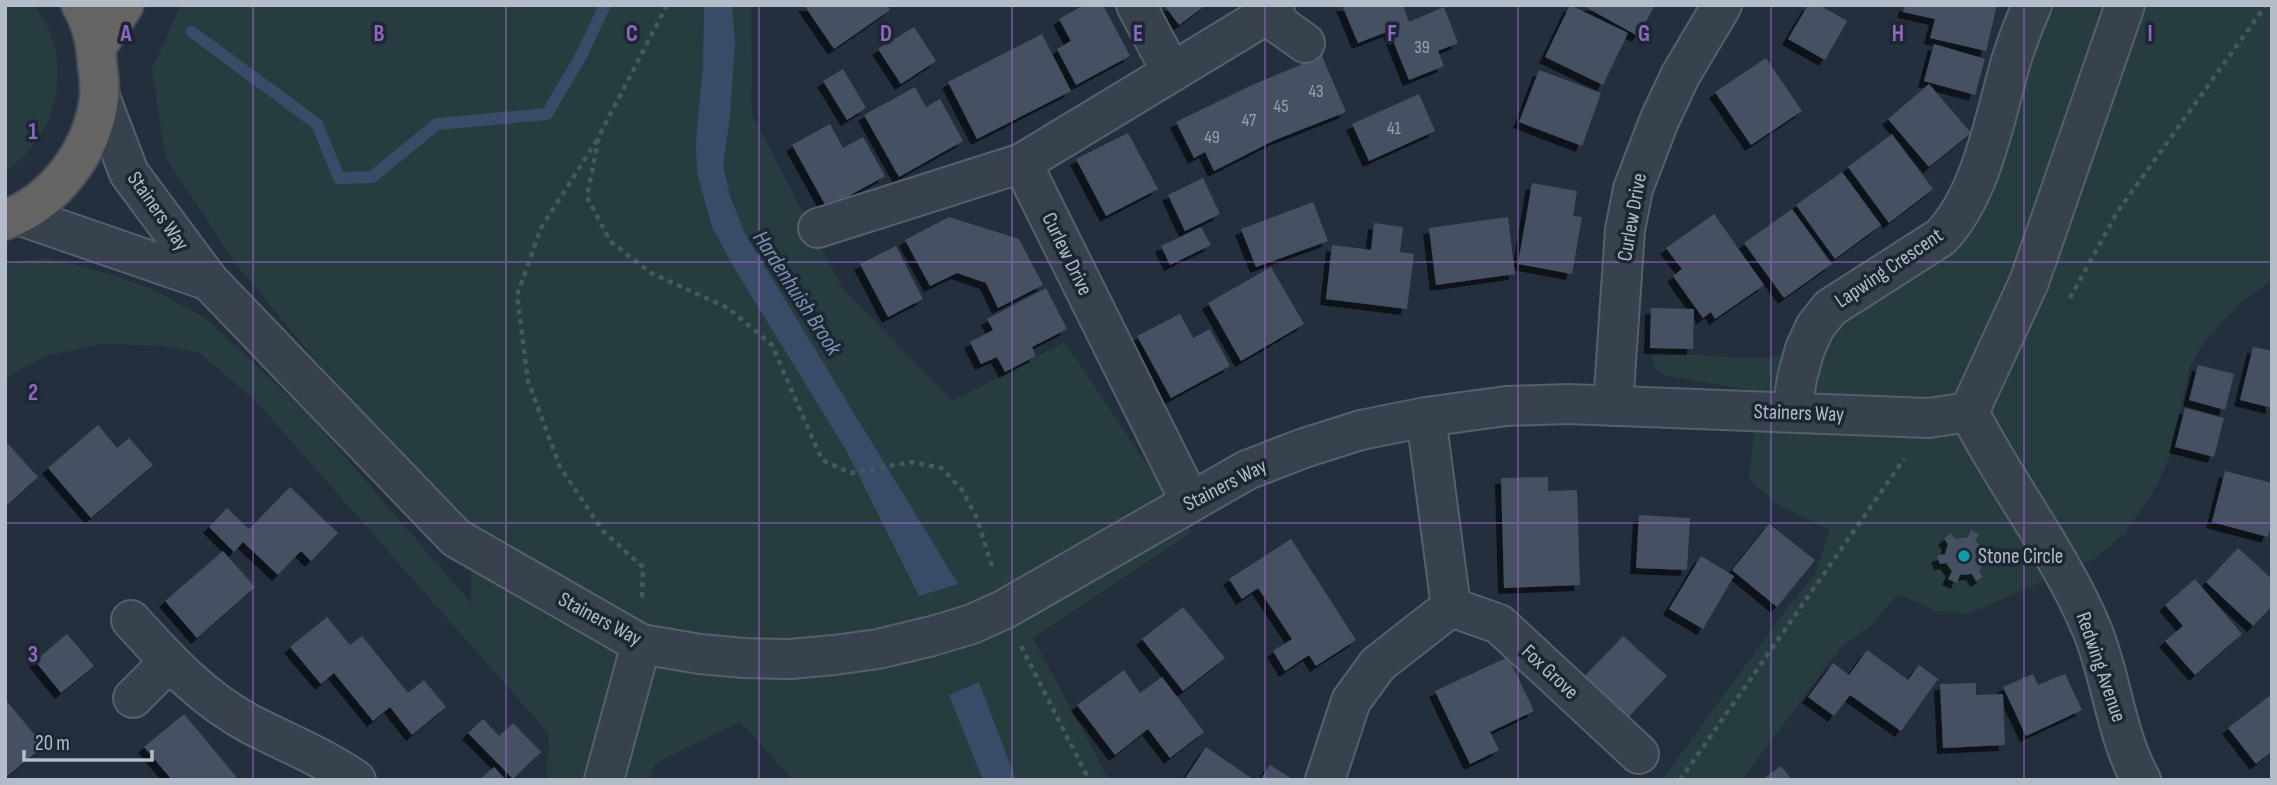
<svg xmlns="http://www.w3.org/2000/svg" width="2277" height="785" viewBox="0 0 2277 785" font-family="'Sofia Sans Condensed',sans-serif">
  <style>
    .green { fill: #263c3f }
    .water { fill: #394c67 }
    .lines { fill: none; stroke-linecap: round; stroke-linejoin: round }
    .stream { stroke: #394c67; stroke-width: 12 }
    .building { fill: #455162; filter: url(#shadow) }
    .minor-casing { stroke: #565f6c; stroke-width: 42 }
    .trunk-casing { stroke: #434c59; stroke-width: 42 }
    .path { stroke: #44595c; stroke-width: 4.5; stroke-dasharray: 5 5; stroke-linecap: butt }
    .minor { stroke: #38414e; stroke-width: 38 }
    .trunk { stroke: #656462; stroke-width: 38 }
    .grid { fill: none; stroke: #9266c3; stroke-width: 2; stroke-opacity: 0.55 }
    .culture-dot { fill: #0f9aa8; stroke: #1d2633; stroke-width: 2.5 }
    .labels { text-anchor: middle; dominant-baseline: central; stroke-width: 7; stroke-linejoin: round; paint-order: stroke }
    .number-label { font-size: 18px; fill: #98a1af }
    .street-label { font-size: 21px; fill: #b4bcc9; stroke: #1d2633 }
    .poi-label { font-size: 21px; fill: #b4bcc9; stroke: #1d2633; text-anchor: start }
    .water-label { font-size: 23px; font-style: italic; fill: #7c92b1; stroke: #1d2633 }
    .grid-label { font-size: 23px; text-anchor: middle; font-weight: bold; fill: #9266c3; stroke: #1d2633; stroke-width: 7; stroke-linejoin: round; paint-order: stroke }
  </style>
  <defs>
    <filter id="shadow"><feDropShadow dx="-6" dy="6" stdDeviation="0" flood-color="#0009"/></filter>
  </defs>
  <rect width="100%" height="100%" fill="#242f3e"/>
  <g class="green">
    <path d="M5,5H34C38,13 44,20 48,28C72,78 51,143 5,171Z"/>
    <polygon points="181,5 751,5 752,114 842,288 953,401 1065,342 1192,532 1033,638 1109,780 793,780 740,722 655,764 649,780 547,780 549,734 255,400 198,352 162,346 101,344 47,356 10,375 5,381 5,263 48,258 104,272 150,288 205,318 307,413 471,603 471,533 343,393 235,263 165,156 152,68"/>
    <path d="M2026,5H2272V280L2239,304L2205,341L2190,366L2171,454L2152,495L2125,533L2096,558L1968,614L1936,611L1898,594L1870,626L1840,648L1742,780H1662L1791,603L1814,576L1830,530L1778,505L1749,480L1757,391L1666,376C1657,371 1647,363 1655,352L1746,358L1778,356L1823,303L1953,211Z"/>
  </g>
  <g class="water">
    <polygon points="704,5 732,5 735,42 730,118 723,164 730,196 745,234 958,584 919,596 846,450 733,266 712,227 697,173 696,140 703,66"/>
    <polygon points="979,682 1016,780 983,780 949,695"/>
  </g>
  <g class="lines">
    <polyline class="stream" points="192,32 317,124 339,178 372,177 437,124 547,114 582,54 605,5"/>
  </g>
  <g class="building">
    <polygon points="804,5 887,5 890,10 834,49"/>
    <polygon points="1084,5 1103,5 1130,56 1076,85 1057,49 1071,41 1059,19"/>
    <polygon points="1164,5 1206,5 1179,25"/>
    <polygon points="1342,5 1403,5 1409,22 1444,7 1458,43 1438,51 1444,66 1409,80 1389,31 1358,43"/>
    <polygon points="1570,5 1628,33 1603,85 1545,57"/>
    <polygon points="1582,5 1655,5 1638,36"/>
    <polygon points="1808,5 1819,5 1847,21 1825,60 1788,39"/>
    <polygon points="1905,5 1997,5 1986,51 1930,38 1935,19 1903,12"/>
    <polygon points="914,27 936,61 901,84 878,49"/>
    <polygon points="1042,34 1071,91 977,139 948,82"/>
    <polygon points="1934,44 1985,59 1975,95 1924,81"/>
    <polygon points="1322,56 1346,112 1275,140 1214,171 1205,152 1194,158 1176,122 1252,85"/>
    <polygon points="1766,58 1802,111 1751,145 1715,92"/>
    <polygon points="843,69 866,108 847,120 823,81"/>
    <polygon points="1539,70 1601,93 1582,146 1519,122"/>
    <polygon points="1929,84 1971,133 1929,167 1888,119"/>
    <polygon points="915,87 926,107 940,99 963,141 899,177 864,115"/>
    <polygon points="1419,94 1435,131 1369,161 1352,124"/>
    <polygon points="830,124 843,148 863,137 885,176 827,208 792,145"/>
    <polygon points="1128,133 1158,189 1106,216 1076,159"/>
    <polygon points="1892,134 1933,189 1889,223 1848,167"/>
    <polygon points="1842,172 1881,225 1835,259 1796,205"/>
    <polygon points="1203,178 1220,214 1185,231 1168,195"/>
    <polygon points="1532,183 1577,191 1573,216 1582,217 1572,274 1518,264"/>
    <polygon points="1313,202 1328,241 1256,267 1241,229"/>
    <polygon points="1792,209 1832,264 1784,298 1744,243"/>
    <polygon points="1714,214 1764,285 1715,319 1711,312 1703,318 1673,276 1682,269 1666,248"/>
    <polygon points="949,217 1019,239 1043,285 998,308 986,283 957,273 930,286 905,240"/>
    <polygon points="1508,217 1515,274 1436,285 1429,228"/>
    <polygon points="1374,223 1403,227 1400,252 1414,254 1407,309 1326,299 1332,245 1371,250"/>
    <polygon points="1201,227 1211,245 1170,265 1161,246"/>
    <polygon points="896,246 923,299 888,317 860,264"/>
    <polygon points="1271,267 1304,324 1241,361 1208,303"/>
    <polygon points="1046,288 1067,329 1032,347 1036,356 1005,372 997,357 981,364 970,342 993,330 987,319"/>
    <polygon points="1651,308 1694,309 1693,349 1650,348"/>
    <polygon points="1180,314 1193,338 1210,329 1230,366 1171,398 1137,336"/>
    <polygon points="2253,347 2272,351 2272,408 2240,400"/>
    <polygon points="2198,365 2234,374 2225,410 2189,400"/>
    <polygon points="2185,408 2224,418 2214,457 2175,447"/>
    <polygon points="98,425 117,448 129,438 153,465 91,518 48,468"/>
    <polygon points="8,444 38,477 5,507 5,446"/>
    <polygon points="2225,471 2272,483 2272,523 2268,537 2212,522"/>
    <polygon points="1548,477 1548,491 1577,490 1580,585 1504,588 1501,478"/>
    <polygon points="290,487 338,533 311,561 301,551 278,575 243,542 234,552 209,527 227,508 249,529"/>
    <polygon points="1639,515 1690,518 1687,570 1636,568"/>
    <polygon points="1769,524 1815,560 1777,607 1732,570"/>
    <polygon points="1971,530 1979,534 1975,541 1983,547 1990,547 1992,556 1984,557 1983,565 1979,571 1983,577 1976,581 1972,574 1960,575 1957,583 1948,579 1952,571 1946,563 1940,564 1937,556 1945,554 1948,544 1944,539 1951,533 1955,539 1968,537"/>
    <polygon points="1291,539 1356,640 1316,666 1309,655 1285,671 1273,651 1292,639 1258,588 1242,599 1229,579"/>
    <polygon points="2238,548 2272,579 2272,606 2253,626 2206,582"/>
    <polygon points="223,551 255,587 197,638 165,601"/>
    <polygon points="1701,556 1734,576 1703,629 1669,609"/>
    <polygon points="2195,579 2242,634 2195,675 2165,641 2183,626 2165,605"/>
    <polygon points="1183,607 1225,658 1183,691 1142,639"/>
    <polygon points="327,617 350,645 362,636 408,693 424,680 446,707 412,735 390,707 373,721 334,673 321,684 290,647"/>
    <polygon points="67,634 94,666 61,693 35,661"/>
    <polygon points="1623,636 1667,676 1623,723 1579,682"/>
    <polygon points="1867,650 1908,680 1919,665 1938,679 1901,731 1850,695 1834,716 1808,697 1833,663 1849,675"/>
    <polygon points="1508,657 1534,711 1490,732 1499,750 1470,764 1435,691"/>
    <polygon points="1124,670 1140,693 1162,677 1204,732 1170,758 1148,729 1115,755 1077,705"/>
    <polygon points="2033,674 2038,685 2065,674 2082,710 2026,736 2003,687"/>
    <polygon points="1976,683 1976,695 2003,694 2005,745 1943,748 1940,684"/>
    <polygon points="2272,694 2272,751 2256,764 2228,728"/>
    <polygon points="5,699 44,746 5,778"/>
    <polygon points="184,714 239,780 172,780 144,747"/>
    <polygon points="483,719 499,736 513,723 541,752 513,779 468,733"/>
    <polygon points="1206,747 1254,780 1184,780"/>
    <polygon points="1270,765 1294,780 1260,780"/>
    <polygon points="1781,766 1792,780 1762,780"/>
    <polygon points="494,767 506,780 479,780"/>
  </g>
  <g class="lines">
    <g class="minor-casing">
      <g id="minor">
        <polyline points="1136,5 1171,71"/>
        <polyline points="1266,15 1305,43"/>
        <polyline points="100,97 129,173 209,281 456,538 641,644 700,654 744,658 790,659 834,655 878,649 932,636 972,624 1005,609 1247,470 1304,448 1361,430 1426,417 1506,406 1568,404 1929,418 1969,412 2029,282 2125,5"/>
        <polyline points="18,215 209,281"/>
        <polyline points="818,228 1022,163"/>
        <polyline points="1613,406 1625,230 1633,189 1659,121 1680,76 1722,5"/>
        <path d="M1792,412L1797,378L1805,349L1815,327L1830,308L1941,237C1982,194 1995,117 2011,61C2017,42 2024,24 2032,5"/>
        <path d="M1969,412C2007,487 2061,554 2093,632C2112,680 2116,735 2141,780"/>
        <polyline points="1190,501 1022,163 1266,15 1275,5"/>
        <polyline points="1451,607 1499,624 1639,754"/>
        <path d="M131,620C167,660 204,700 252,725C287,743 323,757 356,780"/>
        <polyline points="133,698 169,662"/>
        <polyline points="604,780 641,644"/>
        <polyline points="1325,780 1351,701 1378,664 1451,607 1426,417"/>
      </g>
    </g>
    <g class="trunk-casing">
      <g id="trunk">
        <polyline points="96,48 124,5"/>
        <path d="M5,220C55,201 92,152 99,99C101,87 98,73 97,61C95,41 92,23 81,5"/>
      </g>
    </g>
    <g class="path">
      <polyline points="667,5 599,136 587,197 610,241 651,273 728,308 772,345 822,460 851,473 911,462 942,468 962,490 976,516 993,569"/>
      <polyline points="597,140 541,228 517,295 528,381 560,467 603,531 643,567 642,599"/>
      <polyline points="2070,298 2118,211 2266,5"/>
      <polyline points="1021,646 1089,780"/>
      <polyline points="1680,780 1904,459"/>
    </g>
    <use href="#minor" class="minor"/>
    <use href="#trunk" class="trunk"/>
  </g>
  <path class="grid" d="M253,5V780M506,5V780M759,5V780M1012,5V780M1265,5V780M1518,5V780M1771,5V780M2024,5V780M5,262H2272M5,523H2272"/>
  <circle class="culture-dot" cx="1964" cy="556" r="7"/>
  <g class="labels">
    <g class="number-label">
      <text x="1422" y="47">39</text>
      <text x="1316" y="91">43</text>
      <text x="1281" y="106">45</text>
      <text x="1249" y="120">47</text>
      <text x="1394" y="128">41</text>
      <text x="1212" y="137">49</text>
    </g>
    <g class="street-label">
      <text transform="translate(158 211) rotate(55)">Stainers Way</text>
      <text transform="translate(1632 217) rotate(-80)">Curlew Drive</text>
      <text transform="translate(1067 254) rotate(64)">Curlew Drive</text>
      <text transform="translate(1889 268) rotate(-34)">Lapwing Crescent</text>
      <text transform="translate(1799 413) rotate(2)">Stainers Way</text>
      <text transform="translate(1225 485) rotate(-27)">Stainers Way</text>
      <text transform="translate(600 619) rotate(28)">Stainers Way</text>
      <text transform="translate(2101 667) rotate(71)">Redwing Avenue</text>
      <text transform="translate(1550 672) rotate(43)">Fox Grove</text>
    </g>
    <g class="poi-label">
      <text x="1978" y="556">Stone Circle</text>
    </g>
    <g class="water-label">
      <text transform="translate(797 293) rotate(57)">Hardenhuish Brook</text>
    </g>
  </g>
  <g class="grid-label">
    <text x="126" y="41">A</text>
    <text x="379" y="41">B</text>
    <text x="632" y="41">C</text>
    <text x="886" y="41">D</text>
    <text x="1138" y="41">E</text>
    <text x="1392" y="41">F</text>
    <text x="1644" y="41">G</text>
    <text x="1898" y="41">H</text>
    <text x="2150" y="41">I</text>
    <text x="33" y="139">1</text>
    <text x="33" y="400">2</text>
    <text x="33" y="662">3</text>
  </g>
  <rect width="2277" height="785" fill="none" stroke="#b4bcc9" stroke-width="14"/>
  <path d="M24 750v10h128v-10" fill="none" stroke="#b4bcc9" stroke-width="3.5"/>
  <text x="35" y="750" font-size="21" fill="#b4bcc9" stroke="#1d2633" stroke-width="5" paint-order="stroke">20 m</text>
</svg>
